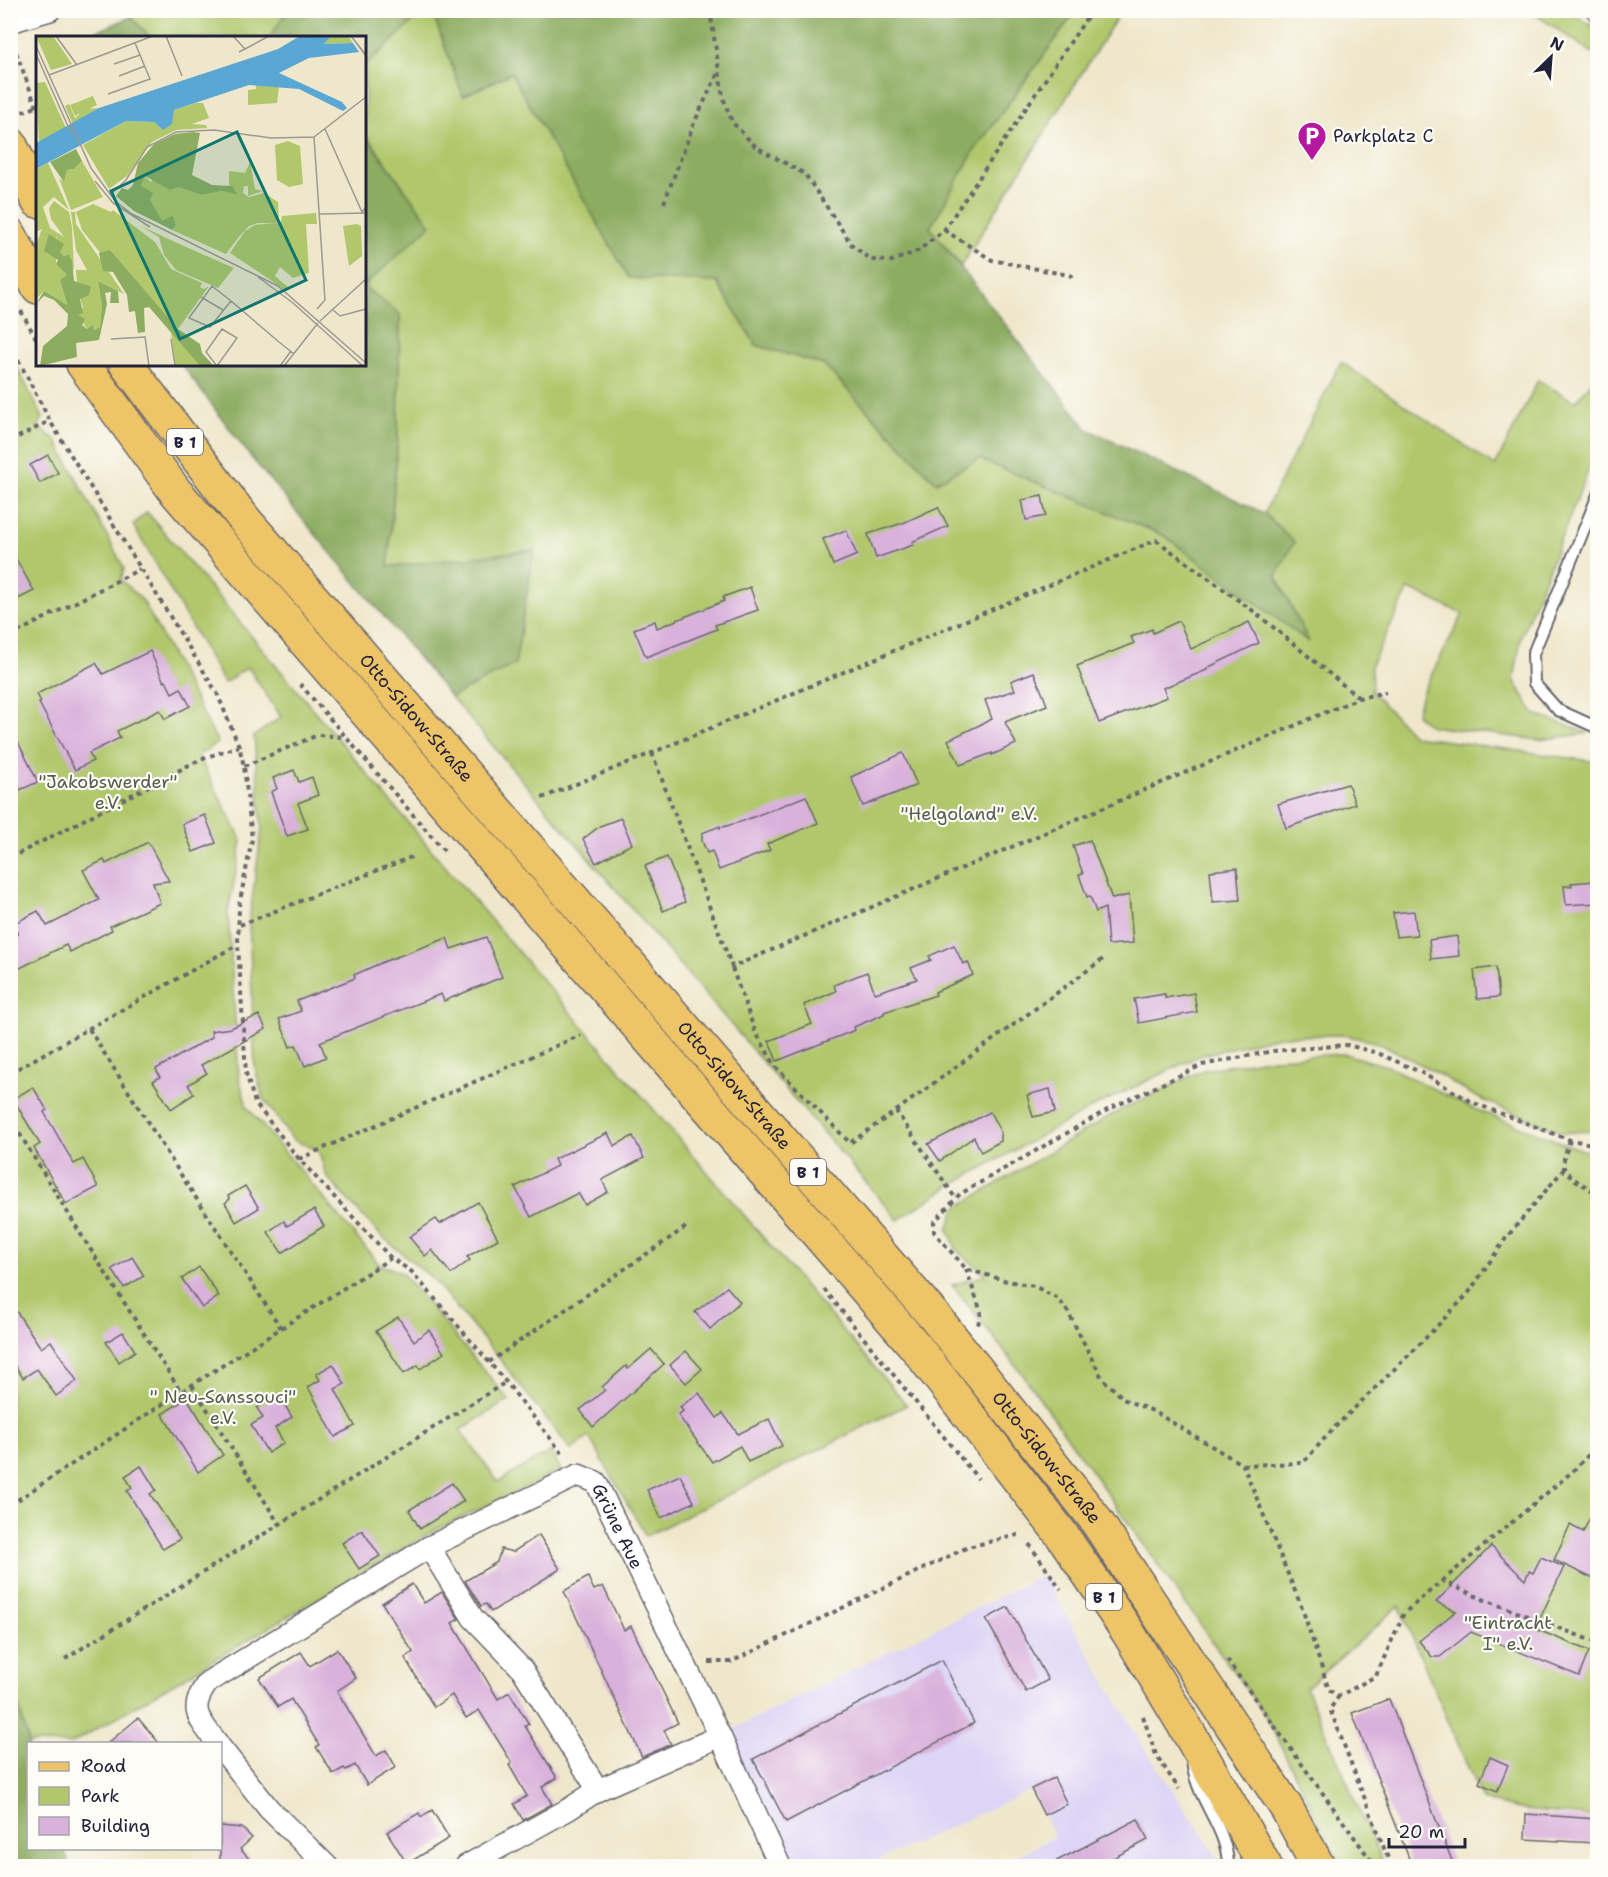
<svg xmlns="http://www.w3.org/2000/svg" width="1608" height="1877" viewBox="0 0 1608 1877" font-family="'Shantell Sans',sans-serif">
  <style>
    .built { fill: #ddd5f6 }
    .green { fill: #b0c76c; stroke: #697454; stroke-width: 1.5 }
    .forest { fill: #8cac60; stroke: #57674e; stroke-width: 1.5 }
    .building { fill: #d9b1db }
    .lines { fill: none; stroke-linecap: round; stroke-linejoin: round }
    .lane-casing { stroke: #6a676d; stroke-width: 14 }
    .street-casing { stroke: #6a676d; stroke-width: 24 }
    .primary-casing { stroke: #6a676d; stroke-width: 36 }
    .path { stroke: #6a676d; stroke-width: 4; stroke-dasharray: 4.5 4.5; stroke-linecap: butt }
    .lane { stroke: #fff; stroke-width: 10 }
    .street { stroke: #fff; stroke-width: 21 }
    .primary { stroke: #eec469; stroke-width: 33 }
    .labels { text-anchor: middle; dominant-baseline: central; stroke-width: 4.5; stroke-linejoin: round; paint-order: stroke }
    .shield { fill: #fdfcf7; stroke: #646373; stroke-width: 1.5 }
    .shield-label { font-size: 16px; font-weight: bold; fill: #22223b }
    .poi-label { font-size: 18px; fill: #22223b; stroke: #fdfcf7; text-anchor: start }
    .street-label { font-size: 18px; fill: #22223b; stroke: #fdfcf7 }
    .park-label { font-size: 18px; fill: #545c4c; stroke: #fdfcf7 }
    .inset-road { fill: none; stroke: #9d9891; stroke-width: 1.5 }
    .view { fill: #0f766e; fill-opacity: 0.15; stroke: #0f766e; stroke-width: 3 }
    .inset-edge { fill: none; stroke: #22223b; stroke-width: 3 }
  </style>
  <rect width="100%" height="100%" fill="#fdfcf7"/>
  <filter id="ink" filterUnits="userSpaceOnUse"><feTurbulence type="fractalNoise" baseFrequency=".0167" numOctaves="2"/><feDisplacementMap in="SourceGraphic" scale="12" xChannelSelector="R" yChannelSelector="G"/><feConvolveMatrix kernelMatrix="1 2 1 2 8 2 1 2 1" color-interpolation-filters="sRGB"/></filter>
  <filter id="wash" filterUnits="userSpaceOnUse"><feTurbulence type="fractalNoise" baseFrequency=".008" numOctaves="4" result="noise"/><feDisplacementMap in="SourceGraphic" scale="24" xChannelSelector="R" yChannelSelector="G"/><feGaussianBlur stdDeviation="1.35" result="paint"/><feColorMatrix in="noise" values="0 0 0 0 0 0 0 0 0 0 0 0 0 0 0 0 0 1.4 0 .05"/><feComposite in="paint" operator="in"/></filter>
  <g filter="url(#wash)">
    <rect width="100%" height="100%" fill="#efe7cb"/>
    <polygon class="built" points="1043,1575 1142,1744 1223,1866 998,1866 1054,1837 1031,1790 865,1866 780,1866 720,1736"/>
    <g class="green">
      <polygon points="147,10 287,11 270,38 150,37 131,17"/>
      <polygon points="424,11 432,11 463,96 511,73 629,278 717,282 756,345 824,365 936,482 979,459 1163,535 1308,641 1276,575 1294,542 1264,513 1341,362 1495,466 1538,380 1575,402 1597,376 1597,449 1521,637 1514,680 1534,714 1589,733 1539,740 1430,726 1416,715 1423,691 1463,614 1409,589 1371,665 1372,692 1414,736 1597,762 1597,1130 1563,1133 1476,1097 1435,1072 1382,1044 1345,1035 1279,1036 1199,1056 1101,1103 951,1185 898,1220 451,697 515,664 534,550 388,567 398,435 400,314 365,288 364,285 430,225 365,133 365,66"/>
      <polygon points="1076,11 1121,11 961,266 930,228 974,151"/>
      <polygon points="1530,11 1569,11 1597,29 1597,56"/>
      <polygon points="10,354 43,418 38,427 56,440 124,568 121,580 143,601 218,743 198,755 242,841 228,912 239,1078 247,1107 379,1264 402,1273 509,1400 460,1430 498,1482 551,1451 561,1471 433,1531 71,1744 29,1743 10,1679"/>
      <polygon points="147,512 438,858 907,1405 646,1536 589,1437 571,1450 498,1357 432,1278 381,1236 327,1177 318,1150 293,1140 263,1098 255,1068 249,921 262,829 254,736 281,717 248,667 224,683 133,525"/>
      <polygon points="1344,1054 1387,1066 1472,1108 1560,1142 1582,1150 1597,1152 1597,1817 1524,1810 1482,1800 1399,1606 1306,1688 1384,1866 1341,1866 1266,1717 1021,1372 952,1285 986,1275 957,1251 948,1229 956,1208 1113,1114 1203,1070 1273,1058"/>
    </g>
    <g class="forest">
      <polygon points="287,11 287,10 424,11 365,66 364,38 270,37"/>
      <polygon points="432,11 1076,11 974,151 930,228 1087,429 1264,513 1294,542 1276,576 1309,642 1163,535 979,459 936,482 824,365 756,345 717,282 629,278 511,73 463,96"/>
      <polygon points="131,17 150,37 83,37"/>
      <polygon points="364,133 431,225 365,285 364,285"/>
      <polygon points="365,288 400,314 398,435 388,567 534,550 515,664 451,697 250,456 182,365 364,364"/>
      <polygon points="11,1679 29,1743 28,1848 64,1849 70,1866 11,1866"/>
    </g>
    <g id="blocks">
      <g class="building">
        <polygon points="48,455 58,473 40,483 30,465"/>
        <polygon points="1042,496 1046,516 1026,520 1022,500"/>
        <polygon points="938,507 948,526 912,542 913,545 876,558 868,534 903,523"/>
        <polygon points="846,530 857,555 833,565 823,539"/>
        <polygon points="10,548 34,591 10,603"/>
        <polygon points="750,587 758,610 715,625 717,629 646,657 634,629 655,621 657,628 724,601 723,597"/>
        <polygon points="1179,621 1191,649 1249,622 1259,643 1207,668 1207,670 1163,688 1167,697 1099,723 1077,666 1134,643 1131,637 1152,629 1153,633"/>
        <polygon points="150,651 164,682 166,681 172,693 181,688 190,706 165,719 160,710 117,731 120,738 89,753 93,761 75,770 39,703 41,702 37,694 96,663 103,674"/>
        <polygon points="1034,672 1047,705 1005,722 1016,744 992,755 992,753 960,765 948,740 992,719 985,700 1015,690 1011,681"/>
        <polygon points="10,726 38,782 20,790 17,784 10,788"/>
        <polygon points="903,753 917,785 863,806 851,777"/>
        <polygon points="294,770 299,782 312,777 318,795 298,803 308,829 287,836 271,792 277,789 273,778"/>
        <polygon points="1348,784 1355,804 1286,828 1278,804"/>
        <polygon points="806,796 818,823 767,844 770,850 719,870 712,851 707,853 702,841 702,833 720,826 720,828 743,821"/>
        <polygon points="205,815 216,843 193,852 182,824"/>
        <polygon points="621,818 632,844 596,863 583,839 600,826"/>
        <polygon points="1090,840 1112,899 1129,895 1133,943 1108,945 1105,908 1096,912 1090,896 1087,897 1079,875 1083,874 1073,846"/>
        <polygon points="148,842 169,881 153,883 160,903 110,926 112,930 70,952 66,945 10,973 10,938 18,934 13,924 38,911 47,926 99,900 83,870 104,860 106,864"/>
        <polygon points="667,857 685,902 663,911 645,866"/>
        <polygon points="1237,868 1240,900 1213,902 1210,871"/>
        <polygon points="1596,881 1598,903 1566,905 1564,886 1572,886 1571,883"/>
        <polygon points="1414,911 1417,935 1396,937 1393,913"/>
        <polygon points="1457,936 1459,956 1431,959 1429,940"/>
        <polygon points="486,937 502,977 444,1001 441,994 320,1042 326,1057 305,1066 296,1045 290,1047 279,1019 301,1011 297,1001 355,978 354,975 383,962 447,938 451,949"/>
        <polygon points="954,945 963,964 968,962 973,975 935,992 936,995 884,1012 884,1014 854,1027 855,1030 777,1061 769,1041 812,1024 804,1005 836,991 834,985 867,972 875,993 917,979 911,968 931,960 929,956"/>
        <polygon points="1496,967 1499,997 1477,999 1474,970"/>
        <polygon points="1194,993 1197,1012 1139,1023 1134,999 1165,994 1165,998"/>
        <polygon points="259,1015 266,1029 201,1065 207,1073 188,1085 194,1094 171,1109 153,1081 160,1077 156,1069 212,1037 211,1031 231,1028"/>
        <polygon points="33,1087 47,1110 44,1112 74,1164 83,1159 98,1187 66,1204 34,1148 40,1144 13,1099"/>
        <polygon points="1050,1089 1055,1112 1033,1117 1027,1095"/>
        <polygon points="990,1112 1001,1133 1001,1141 981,1152 974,1137 940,1161 928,1144"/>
        <polygon points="608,1133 614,1146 633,1136 644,1158 602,1180 608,1192 585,1205 578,1193 531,1217 515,1187 557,1166 554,1159"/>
        <polygon points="245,1186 259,1208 236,1222 225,1203 230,1199 228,1196"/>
        <polygon points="478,1202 498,1239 467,1257 470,1260 451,1274 432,1250 425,1256 409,1237 436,1219 440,1224"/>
        <polygon points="314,1210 324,1226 282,1253 268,1232 284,1221 287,1226"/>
        <polygon points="132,1257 144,1276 124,1288 112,1269"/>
        <polygon points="199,1267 219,1296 202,1308 182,1279"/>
        <polygon points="727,1287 740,1302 710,1329 695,1312"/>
        <polygon points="10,1302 41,1348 51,1341 77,1381 56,1396 37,1369 23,1378 10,1358"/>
        <polygon points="398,1317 414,1341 429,1330 444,1353 420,1369 418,1365 404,1374 376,1331"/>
        <polygon points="123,1332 135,1351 119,1362 106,1342"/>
        <polygon points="651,1349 664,1364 593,1427 580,1410 605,1390 602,1387 626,1366 628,1369"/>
        <polygon points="686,1351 702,1369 686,1383 670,1365"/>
        <polygon points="333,1364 345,1384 335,1389 355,1426 335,1437 308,1387 320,1380 316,1374"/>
        <polygon points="699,1393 717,1418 723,1413 738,1434 769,1419 782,1446 748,1462 740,1446 712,1462 678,1415 683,1411 680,1407"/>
        <polygon points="278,1394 292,1417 275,1428 284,1443 268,1453 251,1425 263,1418 257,1408"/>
        <polygon points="187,1398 223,1455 198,1472 162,1414"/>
        <polygon points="141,1466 156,1490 150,1494 180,1539 163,1549 127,1491 132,1488 125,1476"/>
        <polygon points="680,1475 694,1502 661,1518 647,1490"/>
        <polygon points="452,1483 464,1501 420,1529 409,1510"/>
        <polygon points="1598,1501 1598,1581 1554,1560 1570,1525 1583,1532"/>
        <polygon points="362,1530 380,1556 359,1569 342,1543"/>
        <polygon points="539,1535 560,1569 491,1612 486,1604 481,1606 465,1581 497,1562 501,1549 513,1552"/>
        <polygon points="1491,1546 1525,1580 1529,1571 1533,1573 1541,1557 1564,1567 1536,1627 1539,1628 1538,1630 1589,1651 1579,1676 1471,1632 1440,1657 1432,1657 1419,1641 1456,1611 1436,1602"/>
        <polygon points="588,1577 594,1590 603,1586 624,1630 631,1626 678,1723 664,1730 671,1744 642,1757 564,1591"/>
        <polygon points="412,1584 424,1603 442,1592 459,1619 452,1623 498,1699 509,1692 529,1724 525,1726 557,1778 542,1787 552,1804 523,1820 514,1804 527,1796 509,1765 512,1763 479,1710 466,1718 452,1695 434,1707 405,1658 413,1652 382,1603"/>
        <polygon points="1008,1607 1048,1680 1026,1692 986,1619"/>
        <polygon points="337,1649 356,1678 337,1691 376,1756 386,1750 396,1767 367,1785 355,1765 346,1770 344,1768 333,1774 316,1747 319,1745 291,1699 278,1707 259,1678 301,1652 310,1666"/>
        <polygon points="942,1660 974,1723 786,1822 753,1759"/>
        <polygon points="1389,1699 1454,1866 1412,1866 1362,1738 1352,1713"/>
        <polygon points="138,1718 159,1743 108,1743"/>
        <polygon points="1490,1757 1508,1765 1497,1791 1479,1783"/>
        <polygon points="1054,1778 1067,1804 1044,1815 1031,1789"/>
        <polygon points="432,1810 449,1838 407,1864 387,1832 419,1813 421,1817"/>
        <polygon points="1526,1814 1597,1819 1595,1843 1525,1839"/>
        <polygon points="1138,1819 1148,1840 1111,1859 1115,1866 1047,1866"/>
        <polygon points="220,1826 242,1828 252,1838 240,1849 256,1866 220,1866"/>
      </g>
    </g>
  </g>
  <g filter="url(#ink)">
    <use href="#blocks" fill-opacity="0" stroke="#6a676d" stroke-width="1.5"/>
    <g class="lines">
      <g class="lane-casing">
        <g id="lane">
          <polyline points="1598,495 1533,654 1534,683 1558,710 1598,728"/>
          <path d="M1192,1759C1194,1798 1228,1827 1228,1866"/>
        </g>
      </g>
      <g class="street-casing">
        <g id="street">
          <polyline points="1597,10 1598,11"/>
          <polyline points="10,22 50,10"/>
          <polyline points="429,1547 473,1618 522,1669 598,1790"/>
          <path id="s1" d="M218,1744C199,1719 187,1710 208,1682L429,1547L578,1475L596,1482L720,1736L780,1866"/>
          <polyline points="220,1747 269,1809 327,1866"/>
          <polyline points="466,1866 569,1809 598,1790 720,1736"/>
        </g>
      </g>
      <g class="primary-casing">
        <g id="primary">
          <polyline points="10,144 38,201"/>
          <polyline points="10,235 38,287"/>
          <polyline points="83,364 175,491 915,1346 1062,1535 1128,1632 1190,1735 1265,1866"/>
          <path id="s2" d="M126,364L244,519L939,1322L1093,1516L1286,1807L1318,1866"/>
        </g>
      </g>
      <g class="path">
        <polyline points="710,10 723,97 732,122 756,147 805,174 852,245 871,260 892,261 918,251 944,230 1092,10"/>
        <polyline points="13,44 38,111"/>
        <polyline points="14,115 36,107"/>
        <polyline points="664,203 694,123 719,71"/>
        <polyline points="944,230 992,260 1073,276"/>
        <polyline points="21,311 38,342"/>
        <polyline points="10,344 50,421 217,693 239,746 244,766 252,839 239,906 238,944 246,1073 255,1103 299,1159 391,1258 412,1272 506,1382 565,1457"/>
        <polyline points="10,441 50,421"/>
        <polyline points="10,636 140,569"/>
        <polyline points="300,684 446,853"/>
        <polyline points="652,753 732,967 1359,698 1386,692"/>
        <polyline points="244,766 318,735 344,737"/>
        <polyline points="542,798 652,753 1156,540 1256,613 1359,698"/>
        <polyline points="10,858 201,759 239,746"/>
        <polyline points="240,925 414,856"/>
        <polyline points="732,968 755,1031 776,1067 850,1143 896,1111 956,1199"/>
        <polyline points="89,1029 183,1178 281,1328"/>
        <polyline points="10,1073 237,945"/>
        <polyline points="896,1111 1103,959"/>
        <polyline points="10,1118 82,1236 181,1392"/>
        <polyline points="1570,1140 1564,1158 1564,1169 1574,1179 1598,1194"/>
        <polyline points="1598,1145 1570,1140 1474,1103 1420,1072 1378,1053 1347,1045 1273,1051 1202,1065 1109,1109 960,1194 934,1222 934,1232 966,1269 1007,1281 1034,1286 1058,1299 1068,1312 1102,1378 1125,1400 1153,1411 1243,1465 1302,1608 1329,1690 1339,1696 1376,1676 1404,1613 1442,1581 1485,1600 1598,1643"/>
        <polyline points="299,1159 581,1035"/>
        <polyline points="966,1269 981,1312 978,1325"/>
        <polyline points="824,1289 978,1479"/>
        <polyline points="489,1362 689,1225"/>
        <polyline points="192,1385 279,1524"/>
        <polyline points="1243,1465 1303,1463 1331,1431 1413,1351 1468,1294 1506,1238 1564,1169"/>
        <polyline points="10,1505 181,1392 391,1258"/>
        <polyline points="1029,1544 1061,1589"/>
        <polyline points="1442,1581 1573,1471 1598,1445"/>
        <polyline points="65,1659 506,1382"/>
        <polyline points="1227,1660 1375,1866"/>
        <polyline points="709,1662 731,1662 968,1547 1022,1534"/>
        <polyline points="1339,1696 1330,1709 1391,1866"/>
        <polyline points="1143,1716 1156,1755 1179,1789"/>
      </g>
      <use href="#lane" class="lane"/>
      <use href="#street" class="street"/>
      <use href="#primary" class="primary"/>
    </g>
  </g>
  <defs>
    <g id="parking-pin" transform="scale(1.5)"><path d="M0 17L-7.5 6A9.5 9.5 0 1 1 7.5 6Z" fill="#b5179e" stroke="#fdfcf7"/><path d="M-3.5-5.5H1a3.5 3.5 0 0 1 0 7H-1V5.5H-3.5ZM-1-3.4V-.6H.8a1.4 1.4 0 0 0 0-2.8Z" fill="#fff"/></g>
  </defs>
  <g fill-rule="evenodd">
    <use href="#parking-pin" x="1312" y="136"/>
  </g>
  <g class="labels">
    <g class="shield">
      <rect x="167" y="429" width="36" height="26" rx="4.5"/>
      <rect x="790" y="1159" width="36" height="26" rx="4.5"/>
      <rect x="1086" y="1584" width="36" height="26" rx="4.5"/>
    </g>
    <g class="shield-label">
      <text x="185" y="442">B 1</text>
      <text x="808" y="1172">B 1</text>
      <text x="1104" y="1597">B 1</text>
    </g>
    <g class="poi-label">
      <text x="1333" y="136">Parkplatz C</text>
    </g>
    <g class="street-label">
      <text stroke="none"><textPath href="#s2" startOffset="458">Otto-Sidow-Straße</textPath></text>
      <text stroke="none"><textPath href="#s2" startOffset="944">Otto-Sidow-Straße</textPath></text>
      <text stroke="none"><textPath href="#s2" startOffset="1430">Otto-Sidow-Straße</textPath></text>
      <text stroke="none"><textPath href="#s1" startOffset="564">Grüne Aue</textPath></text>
    </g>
    <g class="park-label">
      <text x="108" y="782">"Jakobswerder"<tspan x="108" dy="21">e.V.</tspan></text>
      <text x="969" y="814">"Helgoland" e.V.</text>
      <text x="223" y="1397">" Neu-Sanssouci"<tspan x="223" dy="21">e.V.</tspan></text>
      <text x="1508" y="1623">"Eintracht<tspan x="1508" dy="21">I" e.V.</tspan></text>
    </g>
  </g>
  <g transform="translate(36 36)">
    <rect width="330" height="330" fill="#efe7cb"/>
    <path d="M0,0H17L36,28L15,34ZM295,0H312L317,7L288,8ZM9,46L30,92L3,106L0,47ZM220,48L243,50L241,67L212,69V54L220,53ZM57,60L61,69L39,80L34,69ZM160,67H167L173,82L156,88L170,89L171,92L140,94L116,106L91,140L73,153L47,109L90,85L118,86L127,94L138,74ZM33,68L39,82L50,73L63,72L37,88L29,70ZM252,105L264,110L267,148L253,151L241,144L239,109ZM46,125L67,161L35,174L23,142L28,146L31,134L38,133ZM214,126L219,153L227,155L212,160V150H208L207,157L213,161L228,157L242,166L243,185L239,188L245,186L246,180L280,177L281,188H270L273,237L257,242L244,231L239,240L253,252L251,255L194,217L209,195L219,189L239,187H222L213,190L202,202L190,218L136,194L140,189L137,179L126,186L105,150L109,140L115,146L118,142L166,159L186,155L200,157L193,149V135L209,137ZM12,127L33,174L18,161L7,171L14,192L28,201L15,183L13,172L18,165L33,176L36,191L38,235L31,218L28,220L24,216L20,200V228L32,240L24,244L31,270L8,255L0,263V209L6,193L0,196V133ZM57,168L75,176L77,174L119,206L135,233L166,247L164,251L168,253L173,250L142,293L74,215L66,219L46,194L40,176ZM35,176H39L40,188L88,258L62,245L66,270L64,291L58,294L57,290L51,293L42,279L47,271L44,262L55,250L41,246L40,234H51L40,214ZM321,188L325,190L326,220L313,230L307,190ZM105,190L141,207L198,232L182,252L140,234L128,219L123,201ZM135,296L164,330H139Z" fill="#b0c76c"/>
    <path d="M157,96L164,97L156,139L176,149L196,150L201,158L186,155L166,159L142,151L134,154L109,140L105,150L117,157L114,164L126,185L137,179L140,189L136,194L98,175L80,160L86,152L92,154L97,149L102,127L118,108L139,98ZM40,113L46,125L38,133L31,134L28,146L14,126ZM13,198L28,208L24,216L28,220L32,218L36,225L38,245L55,250L53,259L44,263L47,277L42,279L49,283L46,289L51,293L57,289L58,294L64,291L66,270L62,245L82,255L83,267H74L75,256L69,257L71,268L63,304L40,307L41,321L4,330L7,310L31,290L32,278L18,264L8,260L0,268L8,255L31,269L24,244L31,239L20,228L22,224L8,215ZM74,214L142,293L164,308L166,317L178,330H164L113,271L108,272L109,296L102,297L99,275L93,276L91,259L77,236L67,235L63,217Z" fill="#8cac60"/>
    <path d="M264,0H295L288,8L317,7L323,16L273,22L243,37L306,66L311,72L307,75L263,53L213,49L138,74L136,88L127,94L118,86L90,85L0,133V107L63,72L242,13Z" fill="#5ba7d4"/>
    <path class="inset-road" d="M20,0L41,29M130,0L146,40M197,0L209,13L203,16M315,0L330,19M315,0L330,20M0,10L55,132L79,165L96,178L242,250L330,327M209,13L233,0M0,18L35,97M78,28L104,19M13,39L117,0M83,40L109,30M72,58L114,43L99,7M289,93L326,176L330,171M278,101L289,264L281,273M278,101L330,61M59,145L77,167L114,191M75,158L90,144L111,111L140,96L178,94L235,102L278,101M284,178L330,177M222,241L257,267L327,330M165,261L187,274M195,265L174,291L153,282L176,250L195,265L243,306L258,318M297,274L304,280L330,273M284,285L330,243M186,293L201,302L181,330L170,316ZM75,303L109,301L113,330M135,303L139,330M244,330L255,315M248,330L282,287"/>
    <path class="view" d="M201,96L270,244L144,303L75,155Z"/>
    <rect width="330" height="330" class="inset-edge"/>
  </g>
  <rect width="1608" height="1877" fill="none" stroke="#fdfcf7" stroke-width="36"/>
  <rect x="27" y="1742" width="195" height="108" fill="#fdfcf7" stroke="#a5a5ac" stroke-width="1.5"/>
  <rect x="39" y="1762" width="30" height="9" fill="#eec469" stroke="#a5a5ac" stroke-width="1.5"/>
  <text x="81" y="1772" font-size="18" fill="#22223b">Road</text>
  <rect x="39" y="1787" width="30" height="18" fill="#b0c76c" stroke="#a5a5ac" stroke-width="1.5"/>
  <text x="81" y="1802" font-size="18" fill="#22223b">Park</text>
  <rect x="39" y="1817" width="30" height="18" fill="#d9b1db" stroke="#a5a5ac" stroke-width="1.5"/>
  <text x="81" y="1832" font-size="18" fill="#22223b">Building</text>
  <g transform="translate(1551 57) rotate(25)" stroke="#fdfcf7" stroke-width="4.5" paint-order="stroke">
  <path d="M0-4.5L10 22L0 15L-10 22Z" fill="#22223b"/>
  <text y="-9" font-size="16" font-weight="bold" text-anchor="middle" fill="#22223b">N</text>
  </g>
  <path d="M1389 1838v9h76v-9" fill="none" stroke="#22223b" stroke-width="3"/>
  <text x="1398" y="1838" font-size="18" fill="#22223b" stroke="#fdfcf7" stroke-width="4.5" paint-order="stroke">20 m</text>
</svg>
